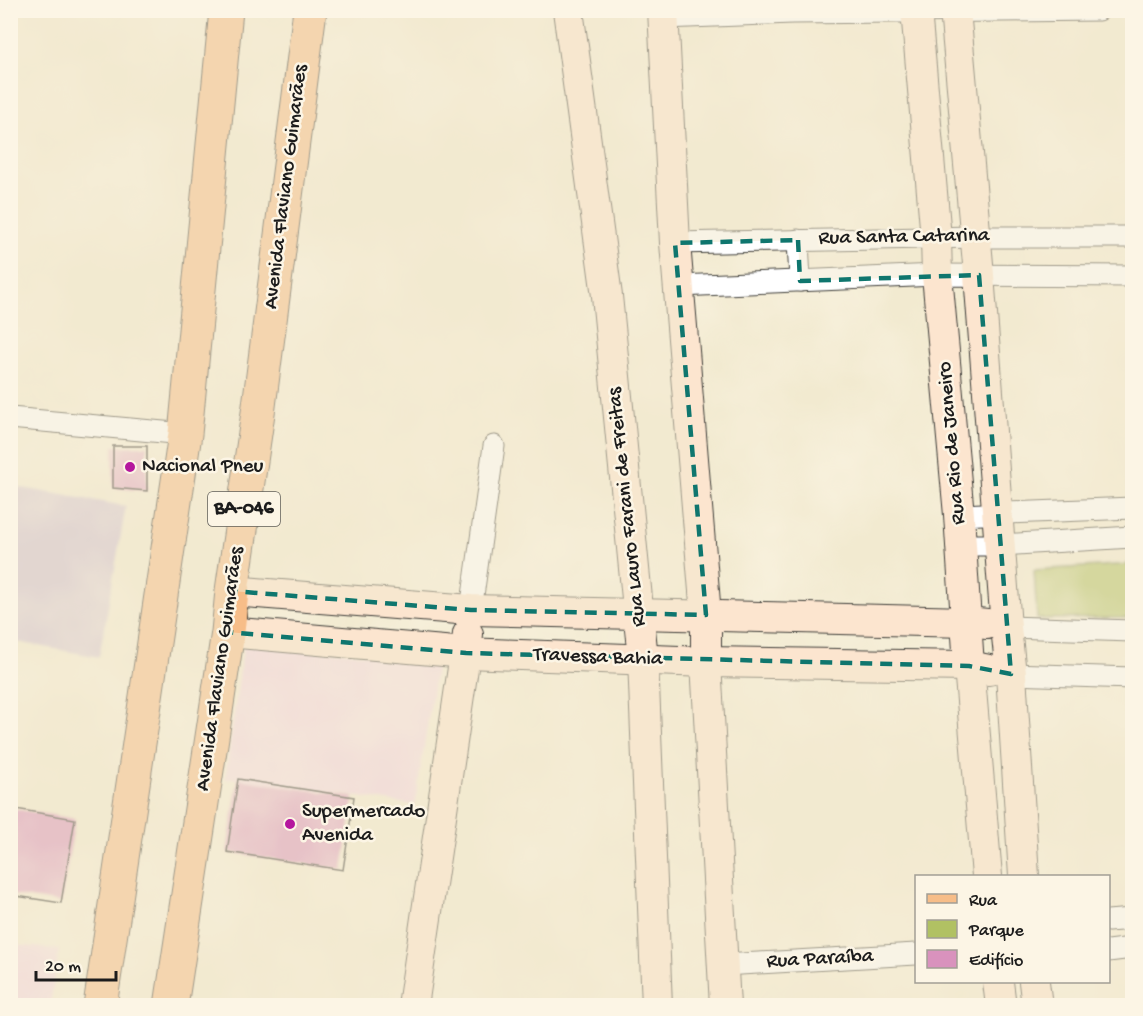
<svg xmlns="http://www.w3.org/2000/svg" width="1143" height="1016" viewBox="0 0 1143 1016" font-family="'Gochi Hand',sans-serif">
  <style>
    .built { fill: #f1d0e3 }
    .industrial { fill: #cebed1 }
    .green { fill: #b1c163; stroke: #666e40; stroke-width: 1.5 }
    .building { fill: #d992bd }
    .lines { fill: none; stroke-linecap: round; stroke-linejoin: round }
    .street-casing { stroke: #3c3b37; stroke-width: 23 }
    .secondary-casing { stroke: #3c3b37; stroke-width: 32 }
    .primary-casing { stroke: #3c3b37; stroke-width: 35 }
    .street { stroke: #fff; stroke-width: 21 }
    .secondary { stroke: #fce5cf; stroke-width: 30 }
    .primary { stroke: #f7bd88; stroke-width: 33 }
    .marked { fill: none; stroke: #0f766e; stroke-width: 4.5; stroke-dasharray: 12 8; stroke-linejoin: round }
    .poi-dot { fill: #b5179e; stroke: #fcf5e5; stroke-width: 2 }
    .labels { text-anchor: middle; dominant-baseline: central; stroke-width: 5; stroke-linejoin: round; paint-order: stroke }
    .shield { fill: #fcf5e5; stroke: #5f5d58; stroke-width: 1.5 }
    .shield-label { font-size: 20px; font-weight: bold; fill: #1c1c1c }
    .street-label { font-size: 21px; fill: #1c1c1c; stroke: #fcf5e5 }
    .poi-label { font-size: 21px; fill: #1c1c1c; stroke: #fcf5e5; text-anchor: start }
  </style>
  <rect width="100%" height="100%" fill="#fcf5e5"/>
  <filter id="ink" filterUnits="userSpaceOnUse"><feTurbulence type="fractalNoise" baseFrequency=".0167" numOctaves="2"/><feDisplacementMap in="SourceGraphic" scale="12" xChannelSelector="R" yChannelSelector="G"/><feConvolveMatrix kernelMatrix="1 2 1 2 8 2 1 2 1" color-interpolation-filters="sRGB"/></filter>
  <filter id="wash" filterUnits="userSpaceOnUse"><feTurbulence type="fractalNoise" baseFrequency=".008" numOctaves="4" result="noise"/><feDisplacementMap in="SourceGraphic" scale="24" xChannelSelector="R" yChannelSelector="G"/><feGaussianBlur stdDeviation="1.35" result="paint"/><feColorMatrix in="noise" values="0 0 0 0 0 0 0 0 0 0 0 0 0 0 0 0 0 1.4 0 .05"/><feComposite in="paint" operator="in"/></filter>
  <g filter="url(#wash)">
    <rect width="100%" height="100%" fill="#f2ead0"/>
    <g class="built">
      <polygon points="244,642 437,662 415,805 238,779 225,779"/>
      <polygon points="11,944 59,950 50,1005 11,1005"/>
    </g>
    <polygon class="industrial" points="11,486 126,506 99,657 11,641"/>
    <polygon class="green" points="1132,564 1132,618 1037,619 1034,570"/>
    <g id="blocks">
      <g class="building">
        <polygon points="113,446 147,446 147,491 113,488"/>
        <polygon points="238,779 354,797 343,870 227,852"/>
        <polygon points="10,808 75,819 61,903 10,895"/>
      </g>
    </g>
  </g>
  <g filter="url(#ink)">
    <use href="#blocks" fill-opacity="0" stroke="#3c3b37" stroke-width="1.5"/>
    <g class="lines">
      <g class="street-casing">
        <g id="street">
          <polyline points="664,18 792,13 1099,10"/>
          <polyline points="798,240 800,281"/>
          <polyline points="675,243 975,237 1132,237"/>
          <polyline points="679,286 937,275 1132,276"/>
          <polyline points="10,418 185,434"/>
          <polyline points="959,515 1132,508"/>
          <polyline points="961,545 1000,545 1132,537"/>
          <polyline points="471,610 494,446"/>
          <polyline points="1006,627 1132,631"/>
          <polyline points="1011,674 1132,678"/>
          <polyline points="1108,921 1132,919"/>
          <polyline points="1108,951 1132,948"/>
          <polyline points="723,965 916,954"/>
        </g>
      </g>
      <g class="secondary-casing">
        <g id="secondary">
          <polyline points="568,10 607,296 643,659 657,1006"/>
          <polyline points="663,10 675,243 706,615 706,662 725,1006"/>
          <polyline points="916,10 936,238 937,275 959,515 969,666 987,876"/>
          <polyline points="955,10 979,275 1006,627 1011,674 1024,876"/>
          <polyline points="232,591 471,610 967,622 987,624"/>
          <polyline points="228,632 466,653 706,662 969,666 989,670"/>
          <polyline points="998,982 1001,1006"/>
          <polyline points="1034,982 1037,1006"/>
          <polyline points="413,1006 468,634"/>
        </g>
      </g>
      <g class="primary-casing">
        <g id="primary">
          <polyline points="100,1006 185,434 226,10"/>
          <polyline points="171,1006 228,632 232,591 259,406 310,10"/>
        </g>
      </g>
      <use href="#street" class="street"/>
      <use href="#secondary" class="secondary"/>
      <use href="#primary" class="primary"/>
    </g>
  </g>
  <path d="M0 0H1143V1016H0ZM798,240L800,281L979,275L1011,674L969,666L466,653L228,632L232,591L471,610L706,615L675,243Z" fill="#f2ead0" fill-opacity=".55" fill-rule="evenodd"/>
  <path class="marked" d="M798,240L800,281L979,275L1011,674L969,666L466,653L228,632L232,591L471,610L706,615L675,243Z"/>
  <g class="poi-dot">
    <circle cx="130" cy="467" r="6"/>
    <circle cx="290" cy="824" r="6"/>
  </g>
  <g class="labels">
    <rect class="shield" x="208" y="492" width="72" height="34" rx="4.5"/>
    <g class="shield-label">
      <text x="244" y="509">BA-046</text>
    </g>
    <g class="street-label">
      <text transform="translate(287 187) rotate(-83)">Avenida Flaviano Guimarães</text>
      <text transform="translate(904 238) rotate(-1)">Rua Santa Catarina</text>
      <text transform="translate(953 443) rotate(-95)">Rua Rio de Janeiro</text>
      <text transform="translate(628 507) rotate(-96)">Rua Lauro Farani de Freitas</text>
      <text transform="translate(598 658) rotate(2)">Travessa Bahia</text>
      <text transform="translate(221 669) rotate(-82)">Avenida Flaviano Guimarães</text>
      <text transform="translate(820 960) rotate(-3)">Rua Paraíba</text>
    </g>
    <g class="poi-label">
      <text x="142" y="467">Nacional Pneu</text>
      <text x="302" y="812">Supermercado<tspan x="302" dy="24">Avenida</tspan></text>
    </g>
  </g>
  <rect width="1143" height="1016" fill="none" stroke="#fcf5e5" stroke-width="36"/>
  <rect x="915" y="875" width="195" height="108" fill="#fcf5e5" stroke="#a29e95" stroke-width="1.5"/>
  <rect x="927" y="894" width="30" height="9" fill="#f7bd88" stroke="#a29e95" stroke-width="1.5"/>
  <text x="969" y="905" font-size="18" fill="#1c1c1c">Rua</text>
  <rect x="927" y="920" width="30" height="18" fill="#b1c163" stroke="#a29e95" stroke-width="1.5"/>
  <text x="969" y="935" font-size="18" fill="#1c1c1c">Parque</text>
  <rect x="927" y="950" width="30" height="18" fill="#d992bd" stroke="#a29e95" stroke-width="1.5"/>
  <text x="969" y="965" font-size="18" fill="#1c1c1c">Edifício</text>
  <path d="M36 971v9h80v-9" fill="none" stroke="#1c1c1c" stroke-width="3"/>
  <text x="45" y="971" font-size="18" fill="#1c1c1c" stroke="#fcf5e5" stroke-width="4.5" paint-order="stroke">20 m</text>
</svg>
